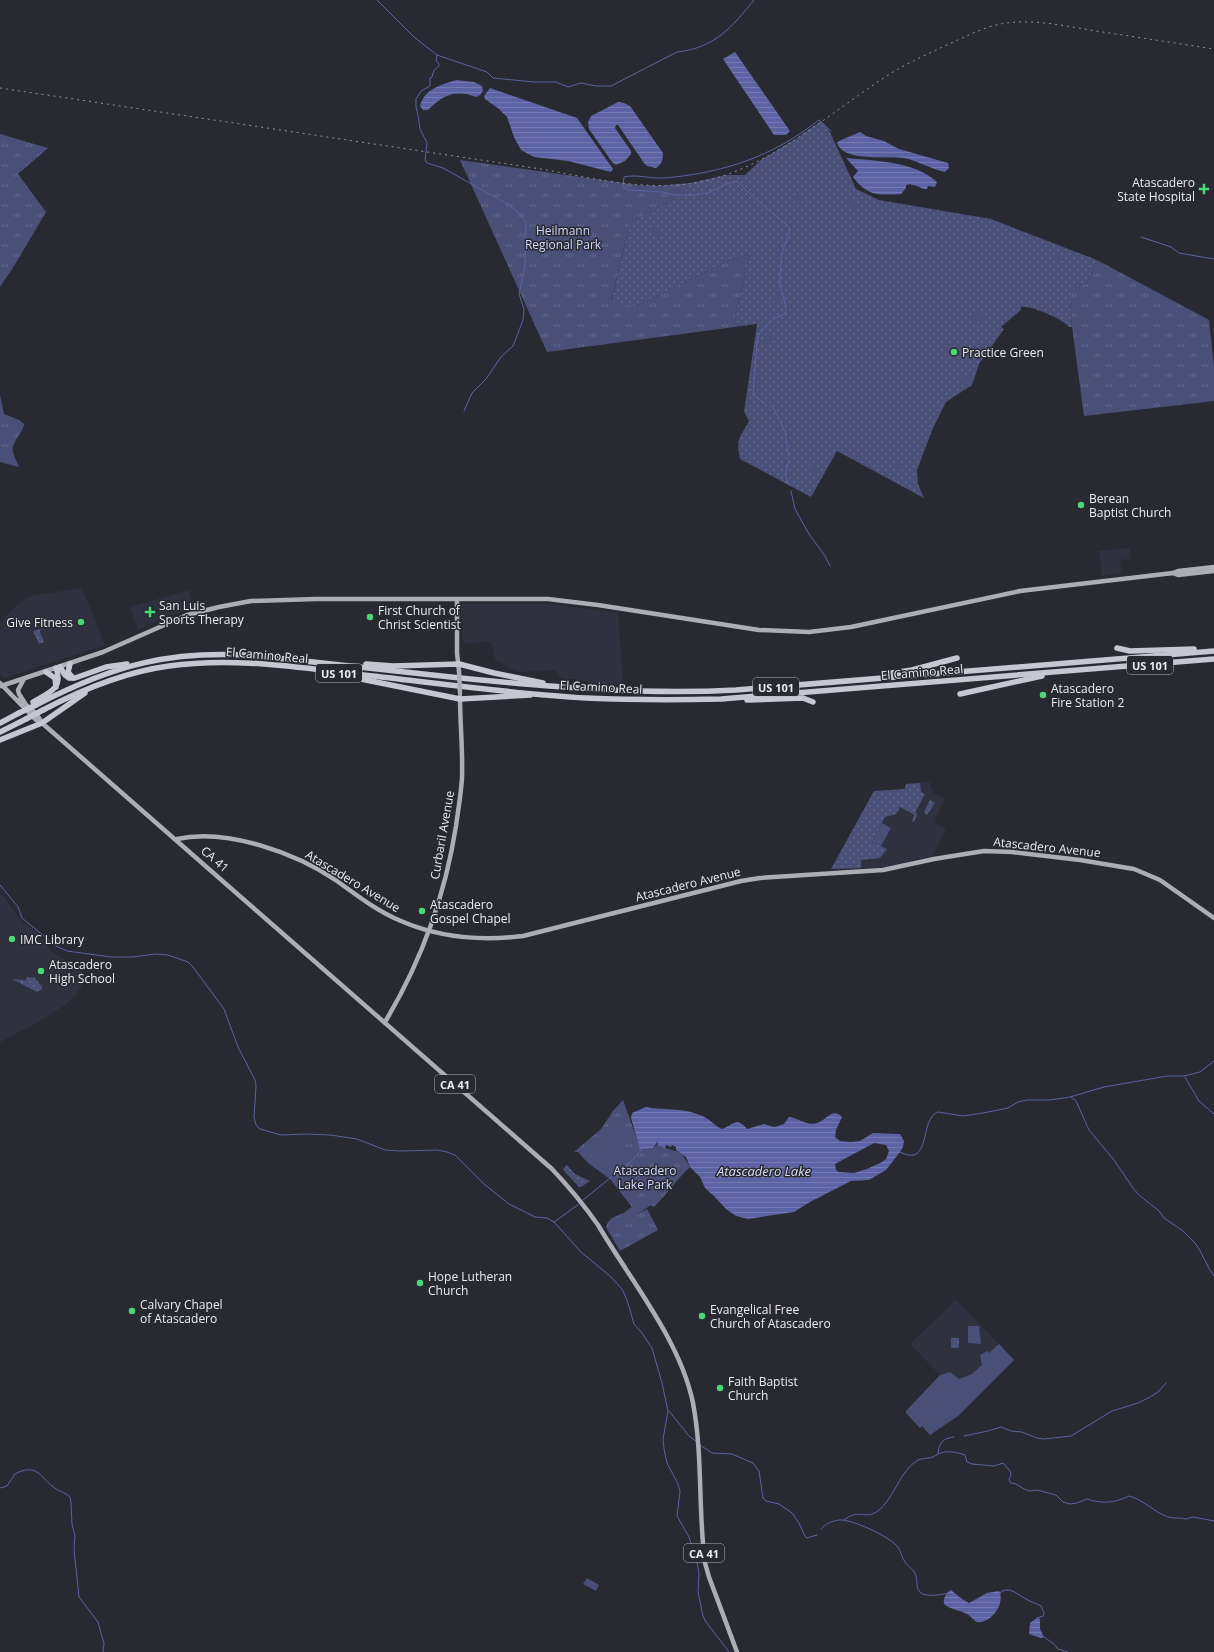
<svg xmlns="http://www.w3.org/2000/svg" width="1214" height="1652" viewBox="0 0 1214 1652" font-family="'Open Sans',sans-serif">
  <style>
    .built { fill: #2f313e }
    .grass { fill: url(#grass-dots) }
    .park { fill: url(#park-tufts) }
    .garden { fill: #4a4f78 }
    .water { fill: url(#water-rules); fill-rule: evenodd }
    .lines { fill: none; stroke-linecap: round; stroke-linejoin: round }
    .stream { stroke: #5c62a4; stroke-width: 1 }
    .major { stroke: #acadb5; stroke-width: 4.5 }
    .highway { stroke: #c5c7d1; stroke-width: 5.5 }
    .rail { stroke: #8e8f95; stroke-width: 1; stroke-dasharray: 2 4; stroke-linecap: butt }
    .major-bridge { stroke: #acadb5; stroke-width: 4.5 }
    .highway-bridge { stroke: #c5c7d1; stroke-width: 5.5 }
    .poi-dot { fill: #49d778; stroke: #292a31; stroke-width: 1.5 }
    .labels { text-anchor: middle; dominant-baseline: central; stroke-width: 3; stroke-linejoin: round; paint-order: stroke }
    .shield { fill: #292a31; stroke: #b1b2b7; stroke-width: 1 }
    .shield-label { font-size: 11px; font-weight: bold; fill: #ebecf1 }
    .poi-label { font-size: 12px; fill: #ebecf1; stroke: #292a31; text-anchor: start }
    .park-label { font-size: 12px; fill: #d2d8ff; stroke: #292a31 }
    .street-label { font-size: 12px; fill: #ebecf1; stroke: #292a31 }
    .water-label { font-size: 13px; font-style: italic; fill: #dcdff3; stroke: #292a31 }
  </style>
  <defs>
    <pattern id="grass-dots" width="8" height="8" patternUnits="userSpaceOnUse"><rect width="8" height="8" fill="#4a4f78"/><path d="M2 2h.1M6 6h.1" fill="none" stroke="#64688c" stroke-width="1.8" stroke-linecap="round"/></pattern>
    <pattern id="park-tufts" width="24" height="20" patternUnits="userSpaceOnUse"><rect width="24" height="20" fill="#4a4f78"/><path d="M3 7l-1-3M5 7V3M7 7l1-3M15 17l-1-3M17 17v-4M19 17l1-3" fill="none" stroke="#64688c"/></pattern>
    <pattern id="water-rules" width="6" height="5" patternUnits="userSpaceOnUse"><rect width="6" height="5" fill="#5c62a4"/><path d="M0 2.5h6" fill="none" stroke="#7479b1"/></pattern>
  </defs>
  <rect width="100%" height="100%" fill="#292a31"/>
  <g class="built">
    <polygon points="1130,548 1131,559 1120,560 1122,573 1102,576 1099,551"/>
    <polygon points="82,588 105,645 5,678 2,676 0,674 0,623 18,604 30,596"/>
    <polygon points="189,590 193,607 166,617 138,630 130,607"/>
    <polygon points="463,604 547,604 618,613 623,684 597,684 576,679 565,679 558,676 556,670 520,672 509,668 495,659 492,644 488,642 463,643 461,605"/>
    <polygon points="930,782 931,789 934,791 933,793 945,799 934,822 946,829 933,855 884,867 831,870 874,791 905,789 906,784"/>
    <polygon points="0,892 22,922 38,932 51,951 88,975 76,995 65,1005 37,1023 0,1042"/>
    <polygon points="955,1299 1014,1360 958,1416 930,1435 922,1426 920,1428 906,1411 940,1375 910,1344 950,1306"/>
  </g>
  <g class="grass">
    <path d="M821,121L829,130L856,189L879,200L991,219L1097,260L1087,283L1076,287L1070,300L1072,327H1069C1063,319 1030,305 1021,307V310L1001,327L1004,329L979,364L972,385L946,402L933,428L917,470L918,484L924,498L837,451L811,497L740,459C736,438 739,439 749,421L744,412L757,324L733,326L750,254L728,261L635,307L611,302L630,223L683,194L690,183L726,175H745L761,160L797,138Z"/>
    <polygon points="41,629 40,632 44,642 39,644 33,631"/>
    <polygon points="920,783 921,792 925,794 916,811 917,815 914,822 912,821 914,816 913,814 900,807 896,814 885,817 872,842 887,849 880,858 861,860 861,868 831,869 874,791 905,789 906,784"/>
    <polygon points="930,800 935,803 927,815 924,812"/>
    <polygon points="27,977 35,978 42,987 42,989 37,992 12,979 26,980"/>
    <polygon points="567,1165 575,1174 590,1181 581,1187 579,1187 564,1171 563,1169"/>
    <rect x="951" y="1338" width="8" height="10"/>
  </g>
  <g class="park">
    <polygon points="0,134 48,148 18,174 46,212 14,266 0,287"/>
    <polygon points="460,160 637,185 656,186 690,183 683,194 630,223 611,301 635,307 728,261 750,254 733,326 757,324 547,352"/>
    <polygon points="1097,260 1209,320 1214,367 1214,401 1084,416 1072,327 1070,300 1071,293 1076,287 1087,283"/>
    <path d="M0,395L4,414L19,420L24,424C23,434 11,441 13,452C14,457 17,462 19,467L0,462Z"/>
    <path d="M623,1100L641,1150L653,1148L657,1145L675,1151H676L682,1154L690,1167C677,1179 667,1194 654,1207L651,1205L636,1215L647,1209L658,1230L620,1251L606,1227C608,1218 616,1216 624,1213C627,1211 629,1208 632,1207L610,1179L588,1163L578,1152H574L601,1129L613,1111Z"/>
  </g>
  <g class="garden">
    <circle cx="798" cy="200" r="4.5"/>
    <polygon points="850,201 859,205 859,208 857,209 848,208 846,205"/>
    <circle cx="657" cy="232" r="5"/>
    <polygon points="1055,253 1059,253 1063,256 1063,260 1055,260 1053,256"/>
    <circle cx="778" cy="300" r="4.5"/>
    <circle cx="978" cy="317" r="5"/>
    <polygon points="766,335 771,336 771,343 768,347 764,345 763,340"/>
    <polygon points="968,374 970,374 972,377 968,382 963,383 961,378"/>
    <polygon points="812,462 816,463 818,467 817,473 814,475 811,473 810,466"/>
    <polygon points="895,462 902,465 902,470 898,470 893,467 893,464"/>
    <polygon points="882,823 891,828 881,846 872,842"/>
    <path d="M612,1123C622,1137 631,1149 623,1166L609,1175L586,1151V1148Z"/>
    <polygon points="968,1326 979,1326 981,1344 968,1343"/>
    <polygon points="999,1344 1014,1360 958,1416 930,1435 922,1426 920,1428 906,1413 906,1411 940,1375 950,1372 959,1379 972,1374 982,1365 980,1355 987,1351 989,1353"/>
    <polygon points="587,1578 599,1585 596,1591 583,1584"/>
  </g>
  <g class="water">
    <polygon points="735,52 790,131 786,135 774,135 723,59"/>
    <path d="M457,80L474,82L482,86L483,91L480,95L476,97C455,89 443,95 428,110H423L420,106C424,89 442,84 457,80Z"/>
    <polygon points="490,88 577,118 613,169 611,172 568,161 534,157 521,150 514,137 507,117 499,109 485,99 484,96"/>
    <path d="M618,102L624,103L630,106L663,153C663,160 662,164 656,168L647,166L644,163L618,125H616L615,128L631,151V154L625,161L616,165L612,162L589,129L588,122L591,116Z"/>
    <path d="M860,132L866,136L884,141L899,149L948,163L949,168L945,172C931,169 918,161 904,158C888,155 844,163 837,143L839,141Z"/>
    <path d="M846,158C876,161 914,161 937,182L935,187L928,186L927,189C922,190 917,184 911,185V184L906,185V188L901,194C879,195 868,197 853,177L858,171Z"/>
    <path d="M646,1107C661,1110 676,1108 691,1112C696,1114 702,1115 706,1118C712,1121 716,1127 722,1129C733,1125 736,1116 747,1129L764,1124L774,1127L784,1124L789,1117C799,1118 806,1126 817,1123C827,1120 832,1107 842,1117L836,1130L835,1137L840,1141L851,1142L860,1141L873,1133L900,1134L904,1141L903,1147L900,1152L886,1170L869,1180L851,1181L810,1202L794,1212L748,1219L736,1216L726,1209L714,1196L705,1188L700,1177L690,1167L686,1157L676,1150V1147L672,1145L671,1147L666,1145L665,1148L657,1145L658,1141L653,1148L641,1150L640,1149L631,1118L632,1113ZM874,1143L886,1145L889,1151L886,1159L882,1162L867,1169L854,1173L839,1172L836,1170L835,1164Z"/>
    <path d="M951,1590L962,1599L969,1603L987,1593L999,1591C1006,1603 991,1624 977,1622C974,1621 971,1616 967,1614C960,1610 951,1610 944,1604C943,1598 946,1593 951,1590Z"/>
    <polygon points="1037,1618 1040,1619 1040,1629 1044,1637 1041,1638 1029,1634 1030,1623"/>
  </g>
  <g class="lines">
    <g class="stream">
      <path d="M377,0L414,37L437,55L487,72L493,78L534,82H556L568,87L581,83L596,86H611L677,52C715,48 732,27 754,0"/>
      <polyline points="437,55 436,61 439,64 439,66 434,70 432,77 430,78 430,86 421,91 416,99 416,107 418,115 420,129 427,143 425,160 427,163 443,168 509,205 517,211 526,222 525,266 519,294 524,309 523,320 513,346 501,357 486,379 472,393 464,411"/>
      <polyline points="1141,237 1171,247 1179,253 1214,259"/>
      <path d="M766,404L753,395L757,341L760,332L773,319L784,314L786,311L784,298L780,286V274L782,252L790,230L789,227L751,195L737,181L726,184L708,193L695,195H675L663,192L628,190L623,187L624,177C637,174 651,179 664,178C723,173 772,157 819,120L831,131"/>
      <polyline points="770,405 775,411 785,432 789,457"/>
      <polyline points="789,460 785,475 789,485"/>
      <polyline points="791,491 795,509 809,534 825,556 830,566"/>
      <polyline points="0,885 18,907 22,918 56,946 67,951 111,957 132,957 156,954 168,955 188,962 193,967 224,1009 238,1047 255,1080 256,1086 254,1117 256,1125 260,1129 281,1135 307,1134 330,1135 357,1139 385,1150 401,1151 437,1150 447,1152 455,1155 484,1184 509,1204 535,1217 547,1218 554,1222 581,1252 610,1276 622,1289 627,1300 634,1324 642,1333 652,1348 662,1383 668,1411 663,1439 664,1449 667,1463 678,1484 680,1491 677,1516 689,1537 697,1562 699,1574 698,1592 703,1616 706,1622 729,1652"/>
      <polyline points="1185,1077 1199,1101 1214,1114"/>
      <path d="M1071,1097L1076,1101L1089,1130L1114,1160L1133,1188L1139,1195L1159,1211L1164,1218L1183,1231L1195,1243C1203,1253 1206,1266 1214,1276"/>
      <path d="M900,1152C932,1169 919,1118 938,1112L963,1116L983,1113L1008,1108L1018,1102L1027,1100H1050L1070,1097L1104,1087L1167,1076H1184L1200,1072L1214,1061"/>
      <polyline points="583,1200 635,1158 641,1150"/>
      <polyline points="554,1222 579,1204"/>
      <polyline points="669,1411 689,1436 696,1441"/>
      <polyline points="964,1436 988,1431 1001,1427 1011,1431 1022,1432 1037,1438 1044,1439 1071,1436 1112,1411 1138,1403 1150,1397 1158,1392 1166,1383"/>
      <polyline points="700,1445 712,1453 732,1454 753,1463 759,1471 763,1498 766,1501 779,1504 792,1513 799,1523 805,1536 807,1538 817,1535"/>
      <path d="M938,1453C939,1443 943,1438 954,1437"/>
      <path d="M0,1488L7,1486L15,1474C38,1462 40,1478 56,1489C61,1492 66,1493 70,1497L71,1503L72,1524L75,1536L74,1549L79,1597L98,1622L104,1644L103,1652"/>
      <path d="M844,1520C859,1508 865,1520 878,1511C894,1499 900,1470 918,1460C922,1458 928,1459 933,1457C935,1456 936,1455 938,1454C946,1450 957,1452 965,1455L967,1462L972,1464L994,1466L1003,1463L1010,1471L1011,1475L1009,1480L1011,1483L1016,1484L1024,1489L1030,1491L1037,1490L1056,1495L1063,1502L1070,1504L1077,1503L1087,1499C1102,1504 1115,1503 1129,1496C1144,1500 1154,1512 1168,1517C1174,1519 1180,1517 1186,1519L1193,1517L1214,1521"/>
      <path d="M821,1529C825,1524 832,1521 839,1520C852,1519 888,1536 897,1546C901,1550 901,1557 905,1562C908,1567 915,1570 916,1576C918,1582 915,1588 921,1593C926,1597 942,1595 948,1593"/>
      <path d="M1000,1594L1002,1591C1011,1587 1018,1595 1026,1599C1030,1602 1036,1603 1041,1606L1044,1613L1043,1616L1037,1618"/>
      <polyline points="1044,1637 1054,1644 1058,1649 1068,1652"/>
    </g>
    <g class="major">
      <polyline points="1173,573 1178,571 1214,567"/>
      <polyline points="457,599 457,653 459,671"/>
      <polyline points="24,679 18,690 19,694 25,703"/>
      <path d="M0,683L36,720L42,723L552,1169C569,1187 584,1205 598,1225C631,1281 680,1340 693,1403C703,1456 698,1511 705,1563L709,1577L737,1652"/>
      <polyline points="1,686 103,652 187,615 219,607 251,601 316,599 548,599 598,605 759,630 809,632 851,627 1020,591 1173,573 1178,575 1214,571"/>
      <path d="M18,700C28,705 37,713 42,723"/>
      <path d="M177,839C227,828 296,853 337,881C358,896 377,911 401,921C440,938 481,941 523,936L741,881L760,878L883,870L934,859L984,851L1012,852L1080,860L1134,869L1160,880L1214,918"/>
      <path d="M385,1022C421,962 445,896 456,826C458,811 461,794 462,778C463,751 460,724 460,696"/>
    </g>
    <g class="highway">
      <polyline points="1117,648 1130,651 1194,649"/>
      <polyline points="70,664 68,672 73,678"/>
      <polyline points="366,664 393,666 459,664 494,673 543,683"/>
      <polyline points="60,667 65,675 69,678 75,678 106,667 127,664"/>
      <polyline points="46,672 55,678 56,687"/>
      <polyline points="885,674 912,670 957,658"/>
      <polyline points="351,677 460,699 530,695"/>
      <polyline points="960,694 1042,676"/>
      <polyline points="747,700 803,698 813,702"/>
      <path d="M33,702C48,693 64,689 56,668"/>
      <path d="M36,705C113,665 172,649 258,656C326,663 393,671 460,678C552,687 643,695 736,690L1214,651"/>
      <path d="M43,710C83,689 124,672 169,666C237,656 306,669 373,676C444,684 515,694 586,698C631,700 676,700 721,699L1214,659"/>
      <polyline points="0,723 19,713"/>
      <polyline points="0,732 26,719"/>
      <polyline points="0,740 42,723 85,693"/>
    </g>
    <path class="rail" d="M0,88L541,169C591,178 643,191 695,183C773,169 832,109 898,69C914,60 932,52 949,44C965,37 980,29 996,25C1028,17 1064,26 1096,31C1136,37 1175,43 1214,49"/>
    <polyline class="major-bridge" points="459,671 460,693"/>
    <g class="highway-bridge">
      <polyline points="19,713 36,705"/>
      <polyline points="26,719 43,710"/>
    </g>
  </g>
  <g class="poi-dot">
    <path d="M1202 183h4v4h4v4h-4v4h-4v-4h-4v-4h4z"/>
    <circle cx="954" cy="352" r="4"/>
    <circle cx="1081" cy="505" r="4"/>
    <path d="M148 606h4v4h4v4h-4v4h-4v-4h-4v-4h4z"/>
    <circle cx="370" cy="617" r="4"/>
    <circle cx="81" cy="622" r="4"/>
    <circle cx="1043" cy="695" r="4"/>
    <circle cx="422" cy="911" r="4"/>
    <circle cx="12" cy="939" r="4"/>
    <circle cx="41" cy="971" r="4"/>
    <circle cx="420" cy="1283" r="4"/>
    <circle cx="132" cy="1311" r="4"/>
    <circle cx="702" cy="1316" r="4"/>
    <circle cx="720" cy="1388" r="4"/>
  </g>
  <g class="labels">
    <g class="shield">
      <rect x="1127" y="656" width="46" height="18" rx="3"/>
      <rect x="316" y="664" width="46" height="18" rx="3"/>
      <rect x="753" y="678" width="46" height="18" rx="3"/>
      <rect x="435" y="1075" width="40" height="18" rx="3"/>
      <rect x="684" y="1544" width="40" height="18" rx="3"/>
    </g>
    <g class="shield-label">
      <text x="1150" y="665">US 101</text>
      <text x="339" y="673">US 101</text>
      <text x="776" y="687">US 101</text>
      <text x="455" y="1084">CA 41</text>
      <text x="704" y="1553">CA 41</text>
    </g>
    <g class="poi-label">
      <text x="1195" y="182" text-anchor="end">Atascadero<tspan x="1195" dy="14">State Hospital</tspan></text>
      <text x="962" y="352">Practice Green</text>
      <text x="1089" y="498">Berean<tspan x="1089" dy="14">Baptist Church</tspan></text>
      <text x="159" y="605">San Luis<tspan x="159" dy="14">Sports Therapy</tspan></text>
      <text x="378" y="610">First Church of<tspan x="378" dy="14">Christ Scientist</tspan></text>
      <text x="73" y="622" text-anchor="end">Give Fitness</text>
      <text x="1051" y="688">Atascadero<tspan x="1051" dy="14">Fire Station 2</tspan></text>
      <text x="430" y="904">Atascadero<tspan x="430" dy="14">Gospel Chapel</tspan></text>
      <text x="20" y="939">IMC Library</text>
      <text x="49" y="964">Atascadero<tspan x="49" dy="14">High School</tspan></text>
      <text x="428" y="1276">Hope Lutheran<tspan x="428" dy="14">Church</tspan></text>
      <text x="140" y="1304">Calvary Chapel<tspan x="140" dy="14">of Atascadero</tspan></text>
      <text x="710" y="1309">Evangelical Free<tspan x="710" dy="14">Church of Atascadero</tspan></text>
      <text x="728" y="1381">Faith Baptist<tspan x="728" dy="14">Church</tspan></text>
    </g>
    <g class="park-label">
      <text x="563" y="230">Heilmann<tspan x="563" dy="14">Regional Park</tspan></text>
      <text x="645" y="1170">Atascadero<tspan x="645" dy="14">Lake Park</tspan></text>
    </g>
    <g class="street-label">
      <text transform="translate(267 655) rotate(5)">El Camino Real</text>
      <text transform="translate(922 672) rotate(-5)">El Camino Real</text>
      <text transform="translate(601 687) rotate(3)">El Camino Real</text>
      <text transform="translate(442 835) rotate(-80)">Curbaril Avenue</text>
      <text transform="translate(1047 847) rotate(6)">Atascadero Avenue</text>
      <text transform="translate(215 859) rotate(41)">CA 41</text>
      <text transform="translate(353 881) rotate(31)">Atascadero Avenue</text>
      <text transform="translate(688 884) rotate(-14)">Atascadero Avenue</text>
    </g>
    <g class="water-label">
      <text x="764" y="1171">Atascadero Lake</text>
    </g>
  </g>
</svg>
